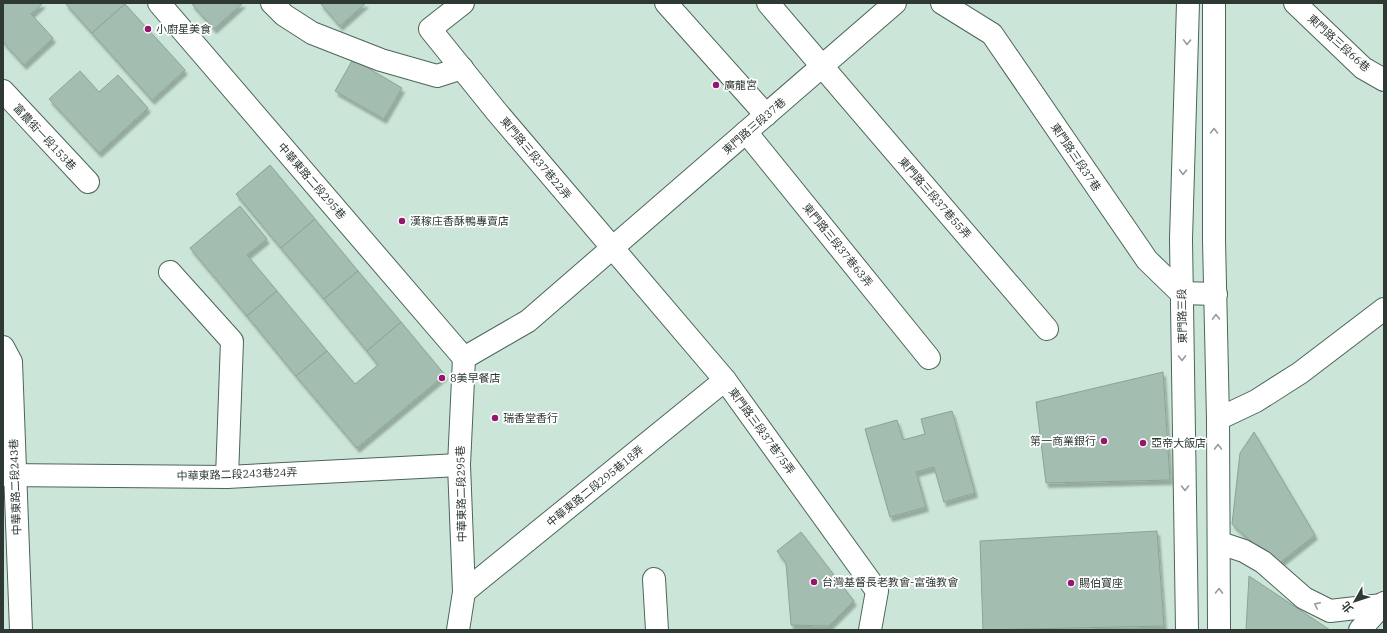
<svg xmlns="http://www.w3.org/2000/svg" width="1387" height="633" viewBox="0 0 1387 633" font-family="'IBM Plex Serif','Noto Sans TC',serif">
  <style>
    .building { fill: #a3bdb0; stroke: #8ba498; filter: url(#shadow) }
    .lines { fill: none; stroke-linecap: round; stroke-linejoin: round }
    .minor-casing { stroke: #4d6559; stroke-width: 24 }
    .major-casing { stroke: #4d6559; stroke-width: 24 }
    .minor { stroke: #fff; stroke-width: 22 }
    .major { stroke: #fff; stroke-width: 22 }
    .oneway { stroke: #969c9a }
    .poi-dot { fill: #95166f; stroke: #fff; stroke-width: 1.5 }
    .labels { text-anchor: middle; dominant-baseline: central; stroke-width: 3.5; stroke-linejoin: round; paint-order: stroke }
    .poi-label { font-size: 11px; fill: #2e3934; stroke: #fff; text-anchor: start }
    .street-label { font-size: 11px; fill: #2e3934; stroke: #fff }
  </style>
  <defs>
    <filter id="shadow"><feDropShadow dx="2.5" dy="4.5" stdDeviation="1" flood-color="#0004"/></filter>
  </defs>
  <rect width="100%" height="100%" fill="#cbe6d8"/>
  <g class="building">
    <polygon points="3,3 43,3 31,14 53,38 24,65 3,42"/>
    <polygon points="65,3 124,3 125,4 92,33"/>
    <polygon points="191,3 243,3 214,29"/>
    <polygon points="320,3 366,3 340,26"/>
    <polygon points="125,4 185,70 152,100 92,33"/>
    <polygon points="353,59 402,88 384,119 335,91"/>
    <polygon points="80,71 99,92 118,75 148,108 99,153 49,99"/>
    <polygon points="270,165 315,219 281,248 236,194"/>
    <polygon points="240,206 267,239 247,255 277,291 247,316 190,248"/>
    <polygon points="315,219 358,271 324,299 281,248"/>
    <polygon points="358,271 401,322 367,351 324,299"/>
    <polygon points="277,291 327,351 296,376 247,316"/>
    <polygon points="401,322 445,375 357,448 296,376 327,351 355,384 378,365 367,351"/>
    <polygon points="1163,372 1170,480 1046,483 1036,402"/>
    <polygon points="952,411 975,493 944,502 934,467 916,472 926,507 890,517 865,429 897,420 903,440 925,434 921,419"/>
    <polygon points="1254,432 1315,535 1277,565 1232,524 1240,453"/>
    <polygon points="1157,531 1164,626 983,630 980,541"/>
    <polygon points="801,532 854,601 829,626 791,625 786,563 777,551"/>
    <polygon points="1249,576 1330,630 1246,630"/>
  </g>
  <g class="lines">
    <g class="minor-casing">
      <g id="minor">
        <polyline points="159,3 464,358"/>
        <polyline points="272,3 284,15 312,33 381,60 437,76 462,68"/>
        <polyline points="463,3 430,29 496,111 725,380 877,591 870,630"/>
        <polyline points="666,3 766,115"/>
        <polyline points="768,3 1047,329"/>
        <polyline points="942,3 992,34 1147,260 1181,293 1216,294"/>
        <polyline points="1295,3 1363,68 1384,80"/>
        <polyline points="3,91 88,182"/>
        <polyline points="746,132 929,358"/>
        <polyline points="170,272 232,341 227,477"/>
        <polyline points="3,347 11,362 21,630"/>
        <polyline points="1218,419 1256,401 1300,373 1384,309"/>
        <polyline points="3,475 227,477 459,465"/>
        <polyline points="1220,543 1244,551 1263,562 1304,598 1330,611 1382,605"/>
        <polyline points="654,579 657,630"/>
        <polyline points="464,592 725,380"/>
        <polyline points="458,630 464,592 459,465 464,358 528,321 895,3"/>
        <polyline points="1360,630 1384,603"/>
      </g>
    </g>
    <g class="major-casing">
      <g id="major">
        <polyline points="1214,3 1214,240 1218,419 1219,630"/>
        <polyline points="1187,630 1181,239 1188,3"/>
      </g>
    </g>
    <use href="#minor" class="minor"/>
    <use href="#major" class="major"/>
  </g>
  <defs><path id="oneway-chevron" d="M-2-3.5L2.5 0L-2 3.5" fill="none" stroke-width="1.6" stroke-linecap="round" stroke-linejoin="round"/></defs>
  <g class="oneway">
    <use href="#oneway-chevron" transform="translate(1187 42) rotate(92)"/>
    <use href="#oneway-chevron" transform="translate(1214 131) rotate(-90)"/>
    <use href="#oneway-chevron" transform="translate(1183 172) rotate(92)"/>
    <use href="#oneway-chevron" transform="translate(1216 317) rotate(-91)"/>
    <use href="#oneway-chevron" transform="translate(1182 358) rotate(89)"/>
    <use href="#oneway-chevron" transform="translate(1218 447) rotate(-91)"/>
    <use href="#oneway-chevron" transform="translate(1185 488) rotate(89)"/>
    <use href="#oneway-chevron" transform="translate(1219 591) rotate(-89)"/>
    <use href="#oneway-chevron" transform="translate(1317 605) rotate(-154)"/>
  </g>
  <g class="poi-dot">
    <circle cx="148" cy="29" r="4"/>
    <circle cx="716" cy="85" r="4"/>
    <circle cx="402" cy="221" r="4"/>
    <circle cx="442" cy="378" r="4"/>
    <circle cx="495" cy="418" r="4"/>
    <circle cx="1104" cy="441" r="4"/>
    <circle cx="1143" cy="443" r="4"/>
    <circle cx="814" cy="582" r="4"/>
    <circle cx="1071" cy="583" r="4"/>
  </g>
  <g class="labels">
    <g class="poi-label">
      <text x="156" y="29">小廚星美食</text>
      <text x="724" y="85">廣龍宮</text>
      <text x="410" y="221">漢稼庄香酥鴨專賣店</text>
      <text x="450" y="378">8美早餐店</text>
      <text x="503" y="418">瑞香堂香行</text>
      <text x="1096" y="441" text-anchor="end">第一商業銀行</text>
      <text x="1151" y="443">亞帝大飯店</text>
      <text x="822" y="582">台灣基督長老教會-富強教會</text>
      <text x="1079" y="583">賜伯寶座</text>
    </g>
    <g class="street-label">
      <text transform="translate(1339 43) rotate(42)">東門路三段66巷</text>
      <text transform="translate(754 126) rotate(-41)">東門路三段37巷</text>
      <text transform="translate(45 137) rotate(47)">富農街一段153巷</text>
      <text transform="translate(1076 157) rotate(56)">東門路三段37巷</text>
      <text transform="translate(536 158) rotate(50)">東門路三段37巷22弄</text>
      <text transform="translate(312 181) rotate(49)">中華東路二段295巷</text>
      <text transform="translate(935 198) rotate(49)">東門路三段37巷55弄</text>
      <text transform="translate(838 245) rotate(51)">東門路三段37巷63弄</text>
      <text transform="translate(1182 316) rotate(-91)">東門路三段</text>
      <text transform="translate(762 431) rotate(54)">東門路三段37巷75弄</text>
      <text transform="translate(237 474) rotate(-2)">中華東路二段243巷24弄</text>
      <text transform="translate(595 486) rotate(-39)">中華東路二段295巷18弄</text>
      <text transform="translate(15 487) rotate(-92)">中華東路二段243巷</text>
      <text transform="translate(461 494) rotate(-91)">中華東路二段295巷</text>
    </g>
  </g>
  <rect width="1387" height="633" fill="none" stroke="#2e3934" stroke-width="8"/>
  <g transform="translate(1355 601) rotate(231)" stroke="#ffffff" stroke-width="3" paint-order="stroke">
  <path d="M0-3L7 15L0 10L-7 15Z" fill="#2e3934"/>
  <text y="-6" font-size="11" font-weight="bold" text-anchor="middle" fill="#2e3934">北</text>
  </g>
</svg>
